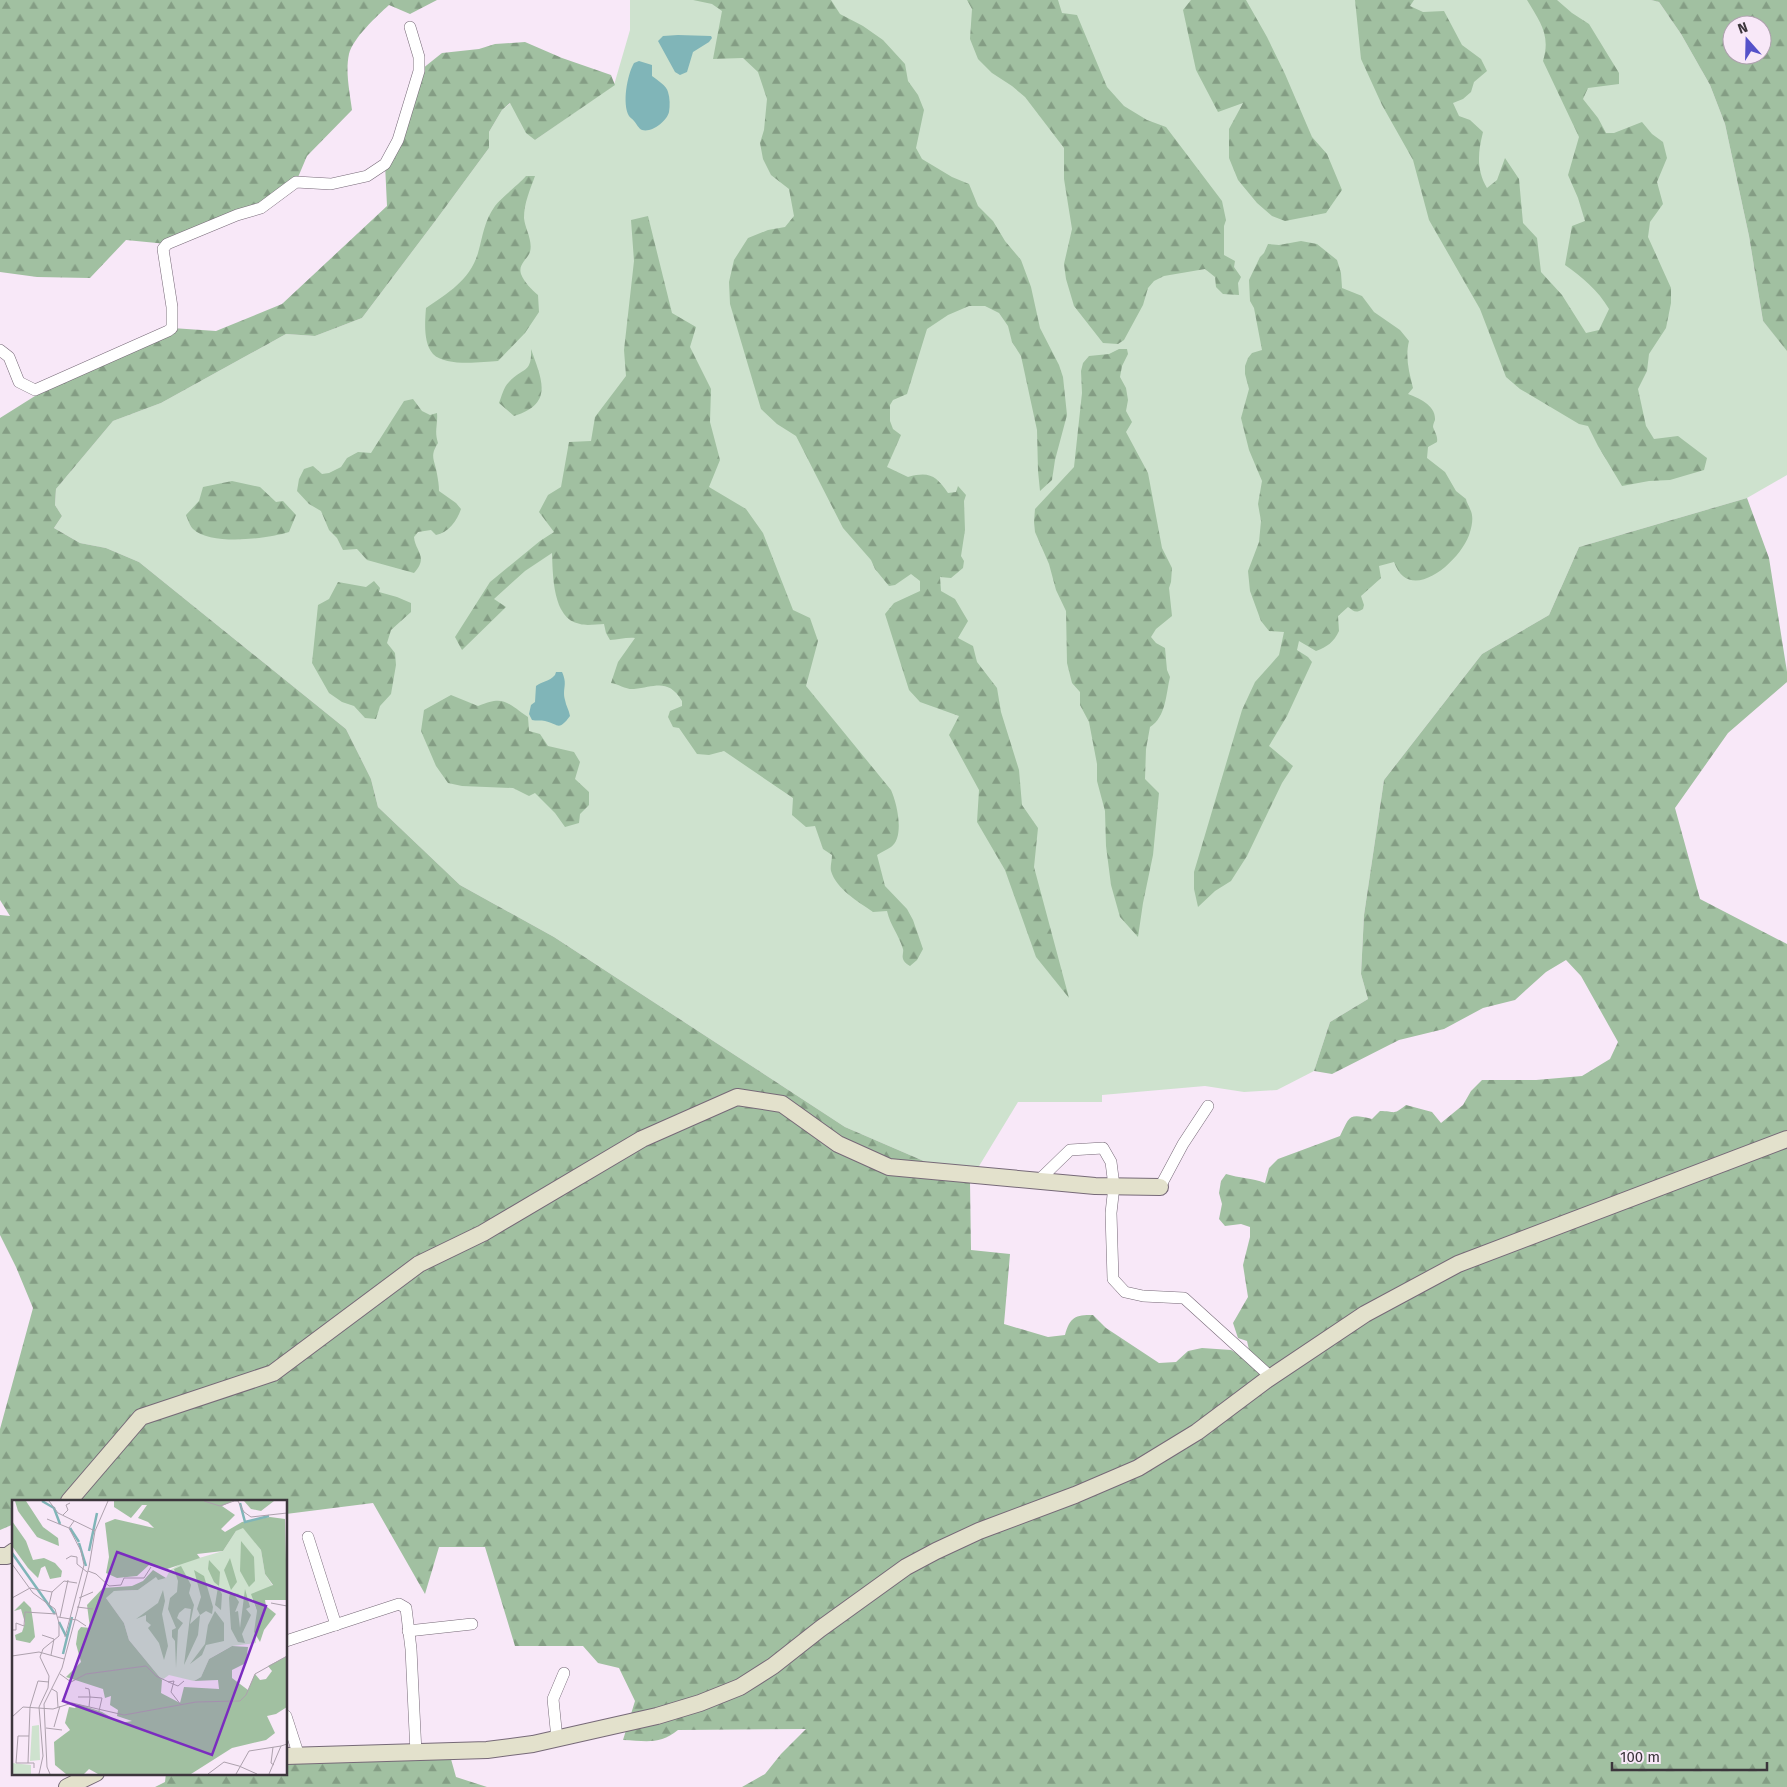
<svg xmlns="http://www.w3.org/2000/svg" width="1787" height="1787" viewBox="0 0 1787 1787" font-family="'Fira Sans',sans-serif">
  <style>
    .green { fill: #cee2ce }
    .forest { fill: url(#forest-firs); fill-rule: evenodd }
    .water { fill: #80b5b8 }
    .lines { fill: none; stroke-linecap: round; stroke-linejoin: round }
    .street-casing { stroke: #766977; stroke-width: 12 }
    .secondary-casing { stroke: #766977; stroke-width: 18 }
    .street { stroke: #fff; stroke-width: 11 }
    .secondary { stroke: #e3e1cc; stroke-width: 16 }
    .inset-river { fill: none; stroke: #80b5b8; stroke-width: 2.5 }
    .inset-road { fill: none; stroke: #ada1ad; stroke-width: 1 }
    .view { fill: #7b2cbf; fill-opacity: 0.15; stroke: #7b2cbf; stroke-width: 2.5 }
    .inset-edge { fill: none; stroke: #3c363c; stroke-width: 2.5 }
  </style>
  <defs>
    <pattern id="forest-firs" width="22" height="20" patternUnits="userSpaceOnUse" patternTransform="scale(1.25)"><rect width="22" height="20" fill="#a1c0a1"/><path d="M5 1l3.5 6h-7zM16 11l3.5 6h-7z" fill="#849d84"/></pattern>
  </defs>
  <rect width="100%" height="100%" fill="#f8e8f8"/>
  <polygon class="green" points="630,0 1651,0 1659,2 1681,34 1710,85 1725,124 1749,236 1763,321 1787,350 1787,475 1747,498 1579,547 1549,615 1482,654 1384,780 1364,915 1361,974 1368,999 1330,1022 1314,1071 1277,1090 1244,1092 1205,1086 1102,1095 1102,1102 1018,1102 970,1181 845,1127 554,937 460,885 378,807 371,779 346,729 139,562 106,548 80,543 54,528 62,516 55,505 56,489 113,421 161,403 286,334 315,336 362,318 436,220 489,148 489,132 502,110 511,103 535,140 614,85 630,30"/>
  <g class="forest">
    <path d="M0,0H437L410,14L389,5C377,16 353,38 349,54C345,72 350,93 352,110L307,156L296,182L261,208L167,244L126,240L90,278L37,277L0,272Z"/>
    <path d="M693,0H831L840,14L863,26L883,40L905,64L908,81L918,95L924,110L916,148L922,159L952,177L969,184L978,206L993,221L1005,241L1021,260L1031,287L1040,328L1059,365L1063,377L1067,415L1055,460L1052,480L1040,491L1038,471L1037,430L1021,356L1012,342L1008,326L999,313L985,306H969L948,315L927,329L907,394L893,400L890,405V421L893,429L901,435L887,467L908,477C930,471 936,476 948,493L956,492L958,486L966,495L964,501L965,530L961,556L964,561L963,568L951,578L940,577L941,591L955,599L968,621L958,638L973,646L977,662L997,688L1001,712L1019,770L1022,805L1038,828L1034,867L1069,998L1036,957L1005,870L977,822L979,790L949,735L959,716L920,702L909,690L885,614L894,603L920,591V581L911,574L895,585L889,586L875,569L871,560L843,528L796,436L777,424L761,409L730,304L729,282L734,260L748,238L768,230L785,227L794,216L789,189L771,175L763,159L760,143L764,130L767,99L758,72L743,58L713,59L722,11L712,4Z"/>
    <polygon points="967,0 1058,0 1062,13 1077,15 1107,87 1124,106 1147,120 1166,127 1222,201 1226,220 1224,226 1224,255 1235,261 1234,267 1241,277 1238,283 1239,295 1223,294 1216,287 1215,277 1205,269 1164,276 1154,281 1148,288 1143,305 1124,340 1118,344 1103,343 1074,306 1066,279 1064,264 1072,229 1064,179 1064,148 1025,97 1012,86 992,73 978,59 970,39 972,9"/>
    <polygon points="1191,0 1246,0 1267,37 1285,74 1312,137 1327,154 1342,190 1326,213 1285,221 1272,216 1257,203 1238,180 1229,158 1229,129 1243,103 1218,112 1196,70 1183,10"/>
    <path d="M1355,0H1414L1410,6L1423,12L1444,11L1462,45L1481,59L1487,71L1474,82L1471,92L1463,99L1453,103L1459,116L1470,120L1483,132C1478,152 1476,169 1487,188L1497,180L1505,158L1519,179L1523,223L1537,238L1541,272L1562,295L1586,333L1599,330L1609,309C1598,290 1582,277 1565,265L1572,226L1585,221L1578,198L1568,175L1579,137L1543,61C1551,35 1540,22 1527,0H1557L1572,13L1589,24L1619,73V84L1588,88L1583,99L1598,118L1606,133H1614L1642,122L1652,134L1663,142L1667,158L1657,182L1663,204L1650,222L1648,237L1671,288V303L1666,328L1649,354L1647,371L1638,389L1646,426L1654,439L1678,436L1707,458L1704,470L1670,480L1649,481L1622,486L1598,446L1588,426L1579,424L1520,389L1506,377L1480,309L1429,220L1413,160L1382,105L1361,59Z"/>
    <path d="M1651,0H1787V351L1763,321L1749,236L1725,124L1710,85L1681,34L1659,2ZM1732,25H1762V55H1732Z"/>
    <path d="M525,42L562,58L611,75L615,85L535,140L526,133L510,103L502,110L489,132V148L436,220L362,318L315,336L286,334L161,403L113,421L56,489L55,505L62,516L54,528L80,543L106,548L139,562L346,729L371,779L378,807L460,885L554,937L845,1127L970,1181L971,1250L1010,1254L1004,1324L1048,1337L1065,1335C1070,1317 1075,1315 1093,1315L1106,1328L1159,1363L1176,1362L1188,1351L1202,1348L1231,1350L1247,1359L1250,1354L1247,1341L1238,1338L1233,1323L1248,1297L1243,1265L1250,1237V1227L1241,1224L1225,1226L1219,1219L1222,1204L1219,1193L1221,1181L1226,1174C1239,1178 1252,1178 1265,1183L1269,1168L1278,1159L1340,1136C1350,1116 1348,1113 1372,1119L1380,1111C1396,1111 1392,1116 1406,1105L1432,1112L1441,1123L1463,1105L1471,1091L1482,1080H1536L1582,1076L1610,1059L1618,1042L1581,976L1566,960L1546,972L1515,1000L1483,1008L1444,1029L1399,1040L1332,1074L1314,1071L1330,1022L1368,999L1361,974L1364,915L1384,780L1482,654L1549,615L1579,547L1747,498L1769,558L1787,672V682L1728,733L1675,808L1700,899L1787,944V1787H742L765,1774L781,1754L806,1729L678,1730C660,1745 646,1741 623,1740L635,1701L619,1668L598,1663L583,1646H515L485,1547H439L425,1594L373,1503L286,1514V1501H14V1524L0,1530V1429L33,1308L16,1267L0,1235V915L10,916L0,900V418L70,374L172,328L216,331L282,304L387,206L385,164L422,69L442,53L479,49L495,44Z"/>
    <path d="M526,176H535C530,190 524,203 524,218C525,229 533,240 530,252C527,260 518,264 521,274C524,282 532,290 538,295L539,312L525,333L498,361C481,362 446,367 433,354C423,343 425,321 426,308C448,293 470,280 478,253C483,236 484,221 495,206C501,198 518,185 526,176Z"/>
    <path d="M648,216L672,313L696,327L690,347L711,389L710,422L720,460L709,487L746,509L763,533L793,610L810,618L818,641L806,686L891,790C897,803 905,837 891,847C887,850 881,852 877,855L885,886L907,909L913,920L923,949L917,960L910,966C907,964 905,963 904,961C901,956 904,953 903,949C899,935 890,925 887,911L873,912C859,902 836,889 831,871C830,867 832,860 832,855L823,849L815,826L806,827L792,815L793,798L724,751L709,755L697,754L679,728L673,727L668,717L670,711L682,706V701C668,678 655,687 634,689C627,690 618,684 611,683L618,662L635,638C626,637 619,640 610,640L606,633L604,624C597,624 587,626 580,624C552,619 553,574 552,553L525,571L494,599L506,607L462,650L455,637L490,582L540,541L554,532L539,512L548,495L561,487L569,442L591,441L595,417L626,376L624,350L634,261L631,220Z"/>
    <path d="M1301,241L1317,244L1337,260L1341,273L1342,288L1362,296L1374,312L1400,330L1409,341C1405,357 1409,372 1413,388L1408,394C1418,398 1436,405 1435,420C1434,422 1433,425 1433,427C1435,433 1438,436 1437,442L1428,447L1427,458L1445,472L1456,491L1466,499C1467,504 1469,505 1470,509C1474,516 1472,525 1470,532C1463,559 1410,607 1394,562L1379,566L1381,578L1361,596L1364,605L1363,609C1355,614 1354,611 1348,607L1338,616L1339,631C1334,642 1327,647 1316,651L1299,641L1297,650L1308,657L1312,662L1287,716L1269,746L1293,766L1282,783L1247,856L1231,881L1215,891L1198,907L1194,889V872L1242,710L1255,682L1279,655L1284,632L1269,631L1261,621L1250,591L1248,571L1259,542L1261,521L1258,504L1262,481L1249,450L1241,418L1249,389L1245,374V366L1248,358L1252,353L1262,350L1254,308L1250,301L1249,280L1260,257L1264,253L1268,244L1279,245Z"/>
    <path d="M531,349C541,378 555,404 514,416L499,403C502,396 503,388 509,382C523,367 532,374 531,349Z"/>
    <path d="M1119,349H1127L1128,354L1122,366L1120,377L1126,388L1128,400L1126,411L1132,422L1126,432L1148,473L1162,548L1172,568L1171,582L1169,588L1172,616L1156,629L1151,637L1156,643L1165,648L1167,670L1170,677C1166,694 1166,717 1150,727L1146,749L1145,779L1159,793L1153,855L1143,903L1138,937L1120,917L1111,885L1106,846L1105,811L1097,781V764L1089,722L1080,705V692L1072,683L1067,663L1066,611L1056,590L1049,564L1035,532L1034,522L1035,509L1074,467L1082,393L1081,371L1083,363L1089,356L1109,354Z"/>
    <path d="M413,399L422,411L430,415L437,413C438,425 434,431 438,443C429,457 435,460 437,474C438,480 439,485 439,491L456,503L461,509C457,521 448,533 436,535L431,530L418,532L414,537C415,551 429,557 414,573L367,560L357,549L343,550L337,538L329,530L321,511L309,504L297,491L299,479L304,469L313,466L322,474L329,473L341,467L347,458L358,452L371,453L404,401Z"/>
    <path d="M232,481L260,487L276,502L283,501L296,515L289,532C267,539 211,546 193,529C190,526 188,520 186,515L199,501L203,487Z"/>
    <polygon points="374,581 380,588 379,592 397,597 411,603 411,612 391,630 387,643 395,653 396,665 391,694 380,706 376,719 365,718 354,706 342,702 329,693 312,663 318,605 329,599 338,582 366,587"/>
    <path d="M451,695L478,706C504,695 506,702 528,717L529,731L540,734L548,746L574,752L580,762L575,779L589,792V805L580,814L579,823L565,827L555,813L535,793L529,796L513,788L462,786L448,783L436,766L421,731L424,710Z"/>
    <polygon points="449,1752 456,1777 487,1787 155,1787 165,1782 166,1773 286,1773 286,1756"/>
  </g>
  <g class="water">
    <polygon points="678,35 711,36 712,38 709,42 693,52 687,72 680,75 675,72 658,41 663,36"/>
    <path d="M639,61L652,65V76C657,80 667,86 668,92C670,98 670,106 669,112C667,121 652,133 642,130C638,128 637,124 634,121C633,119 630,118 629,116C622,104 627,75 634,63Z"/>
    <path d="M556,672H562C568,685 562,688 565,700C566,706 569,710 570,716C558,732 559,724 545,721C541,720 536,721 532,720L529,714L531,705L535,702L536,686C542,681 549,682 555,675Z"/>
  </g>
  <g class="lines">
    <g class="street-casing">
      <g id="street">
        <polyline points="0,350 9,357 19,382 35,390 168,331 172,328 172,307 163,249 167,244 237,215 261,208 296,182 331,184 367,176 385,164 398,140 419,71 419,57 410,27"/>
        <polyline points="1038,1181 1070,1150 1103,1148 1111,1162 1114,1186 1111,1213 1113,1279 1125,1292 1143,1296 1184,1298 1271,1377"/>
        <polyline points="1160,1187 1183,1144 1208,1106"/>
        <polyline points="308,1537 336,1625"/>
        <polyline points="408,1631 472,1624"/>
        <polyline points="286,1641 399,1604 406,1608 411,1649 416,1753"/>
        <polyline points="286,1716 299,1756"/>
        <polyline points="557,1739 553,1699 564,1673"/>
      </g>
    </g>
    <g class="secondary-casing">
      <g id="secondary">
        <polyline points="69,1501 141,1417 273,1373 419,1264 483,1233 642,1139 737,1097 782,1104 838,1144 889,1167 1095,1186 1160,1187"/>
        <polyline points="0,1556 7,1556 14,1551"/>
        <polyline points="286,1756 487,1750 533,1744 657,1716 700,1703 740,1687 773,1666 820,1629 906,1567 936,1551 979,1531 1075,1495 1138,1468 1197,1432 1265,1381 1365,1314 1458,1264 1787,1139"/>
        <polyline points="67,1787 96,1773"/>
      </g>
    </g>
    <use href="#street" class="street"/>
    <use href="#secondary" class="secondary"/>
  </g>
  <g transform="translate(12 1500)">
    <rect width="275" height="275" fill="#f8e8f8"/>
    <path d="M231,27L249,50L253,74L261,86L240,99L245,111L244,143L220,146L209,152L197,159L189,177L182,181L157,175L150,180L117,140L112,123L94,98L95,95L102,91L126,90L145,76V79L154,78L158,70L170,63L211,51L224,31Z" fill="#cee2ce"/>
    <path d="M3,1H14L31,27L46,38L47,46L25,37L6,11ZM102,1H221L210,6L223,15L209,29L213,32L230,22L258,17L273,19L275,100H253L254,106L264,114L252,130L248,142L242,132L245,111L239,94L261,85L253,74L249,50L231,28L224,31L211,51L185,54L188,58L155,69L137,65L125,76L105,78L94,73L97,57L93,23L103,19L142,28L136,22L126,18L135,5H130L119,18L102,7ZM232,1H262L249,11L239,9ZM0,21L14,41L21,60L32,58L43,63L50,71L49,77L38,79L33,66L29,68L26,78L16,68L0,46ZM229,41L242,57L243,81L237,87L228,71ZM218,58L225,82L219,90L212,70ZM197,60L208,72L207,86L202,82L196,69ZM169,66L179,85L177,93L182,105L178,124L188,115L185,109L189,97L182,70L192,76L201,107L200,114L194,111L188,115L186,135L172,165L179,109L173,108L167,113L165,118L171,123L166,130L164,168L163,141L160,137V130L164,128L156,109L158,98L165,92L166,81L162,69ZM141,70L154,78L146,80L144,77L126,90L102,91L94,98L112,123L117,140L150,180L149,193L168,203L172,187L207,189L206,180L182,181L189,177L197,159L220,146L236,147L234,163L220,170V178L236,190L243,174L248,180L254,179L260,171L256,166L275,156V207L264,214L255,216L263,233L254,240L220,248L179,274H86L77,269L72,274H54L43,265L42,242L58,230L53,223L57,207L63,208L66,204L90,212L109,223L120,221L105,216L106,210L98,205L99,196L93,198L91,189L54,177L69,162L64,144L66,131L69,127L78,128L75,105L91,88L120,86L131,81ZM206,87L210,94L209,110L203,105ZM233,89L238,107L234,109L239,115L230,134L233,143L226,142L219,129L217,98L218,93L228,94L223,96L227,102L223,112L226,111L228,128ZM151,90L153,101L150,114L156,146L152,160L147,143L136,128L139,125L134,121V115L124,119L146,103ZM12,101L19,108L21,121L23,137L18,143L4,140L3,135L10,132L13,123L9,109L2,111ZM203,111L212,123V141L194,145L190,155L178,164L193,144L196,125Z" fill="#a1c0a1"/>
    <path d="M27,225L28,260L18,261L20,226ZM0,263L19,265V274H0Z" fill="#cee2ce"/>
    <path class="inset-river" d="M30,1L42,8L48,24M228,3L233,22L257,16M58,28L67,42M67,43L74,66M77,51L85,13M0,53L43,114M47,122L54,136M51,154L60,117"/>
    <path class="inset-road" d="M37,1L46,13L83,31M192,1L208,6L222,1M221,1H226L232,12L239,17L275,13M51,15L56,10L54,5L58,3M35,19L57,28M54,59L59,56L65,57V64L75,72M0,64L21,93L43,109L47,123V136L31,149L28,157L37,176L36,188L27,207L31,256L27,274M76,71L84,74L97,86L109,85L112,78H132L139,67M0,98L18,88L40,92M67,98L81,92M259,103L275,106M37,105L40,92L52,81L65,83M65,107L81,109M46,117L65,120L74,126M48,117L56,80M0,130H4V123L12,126L13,112L45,114M30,135L42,139L39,155M53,137L72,65L69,51L57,28L62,21M0,156L27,152L52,159M48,174L59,182L74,174L134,166L144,176L161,184L166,186L172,181M156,182L162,181L159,192L169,205M40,189L45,192L46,207M66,197H78L77,189L73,188M77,207L78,197L90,198L87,211M0,217L11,207L41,209L60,203L112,215L184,202L228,201L234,195L243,174L275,156M42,227L48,206M34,228L50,230M17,236H6L4,263H22V268M261,247L259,263L262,265M16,263L18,207L26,181L37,182M227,266L245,274M38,274L35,267L32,204L50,168L77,67L83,31L96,1M196,274L212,262L227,266M224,274L237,251L269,246M257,274L269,246L275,244"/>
    <path class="view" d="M105,52L254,106L200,255L51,201Z"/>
    <rect width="275" height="275" class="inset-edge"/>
  </g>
  <g transform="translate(1747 40) rotate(340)"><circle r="24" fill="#f8e8f8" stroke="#ada1ad"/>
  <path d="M0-4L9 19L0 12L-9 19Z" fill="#5552c9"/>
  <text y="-8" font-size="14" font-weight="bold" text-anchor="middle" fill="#3c363c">N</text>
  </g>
  <path d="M1612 1762v8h155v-8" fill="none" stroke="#3c363c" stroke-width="2.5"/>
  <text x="1620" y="1762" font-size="15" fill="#3c363c" stroke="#f8e8f8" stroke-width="4" paint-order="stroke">100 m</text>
</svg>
